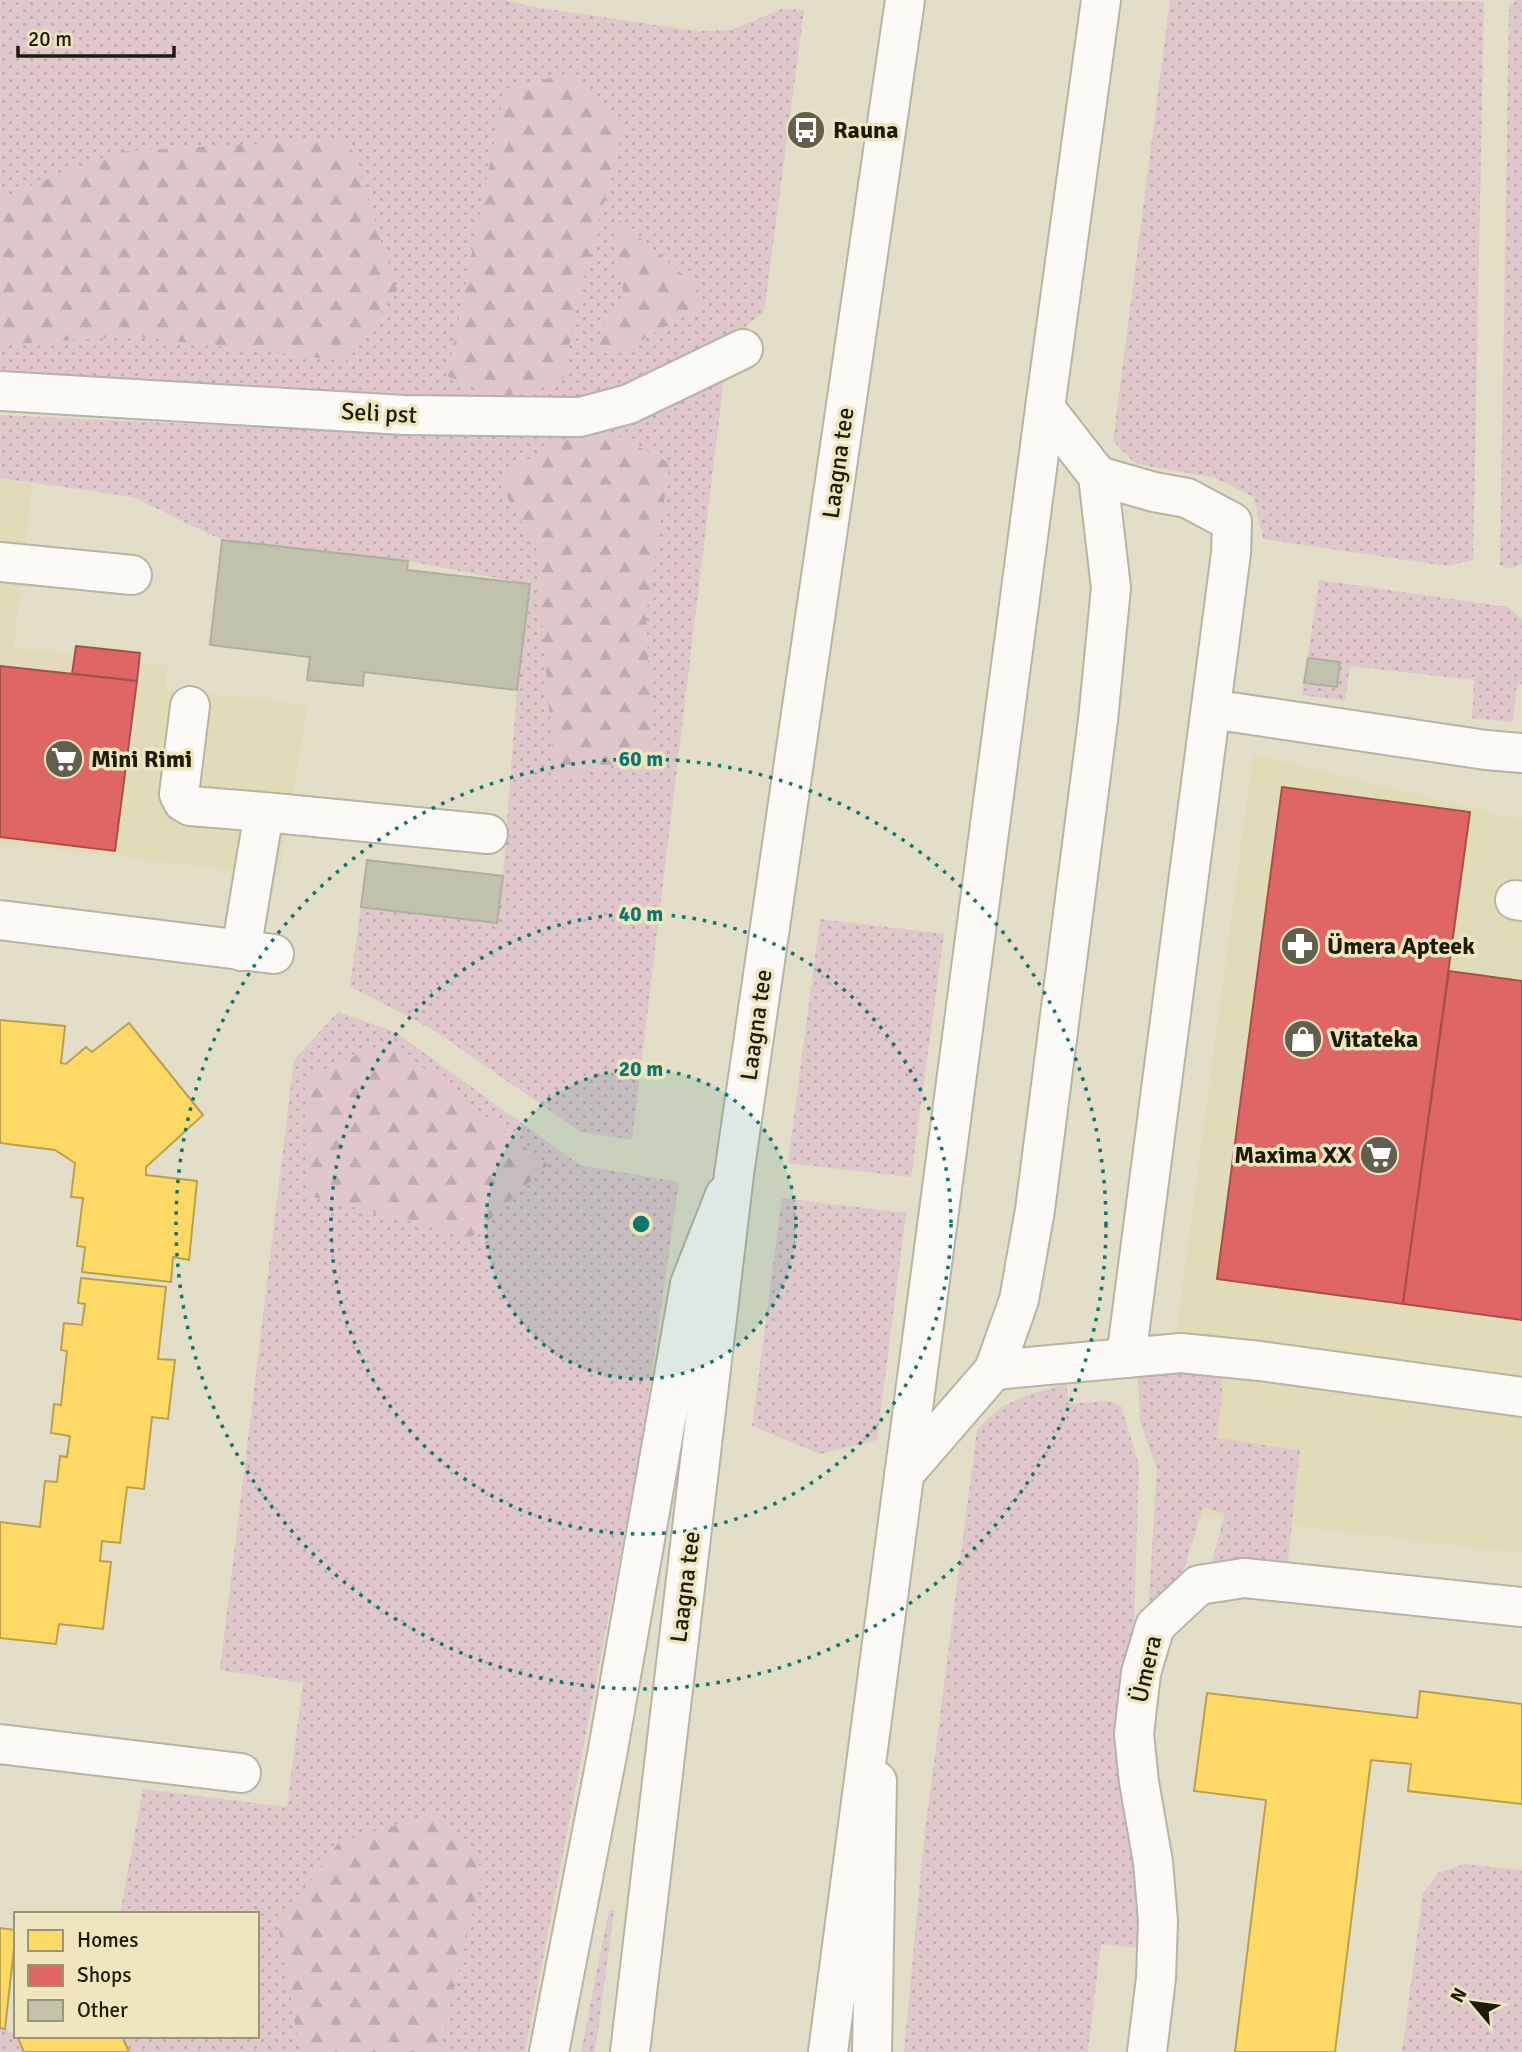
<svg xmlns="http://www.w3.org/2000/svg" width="1522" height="2052" viewBox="0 0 1522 2052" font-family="Signika,sans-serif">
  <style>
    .built { fill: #e2dbb8 }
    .grass { fill: url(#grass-dots) }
    .forest { fill: url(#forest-firs) }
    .homes { fill: #ffd966; stroke: #bca04b; stroke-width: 2 }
    .shops { fill: #e06666; stroke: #a6504b; stroke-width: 2 }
    .building { fill: #c1c2ac; stroke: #afaf9e; stroke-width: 2 }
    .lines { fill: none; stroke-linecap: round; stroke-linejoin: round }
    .minor-casing { stroke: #b7b4a3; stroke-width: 42 }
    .major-casing { stroke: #b7b4a3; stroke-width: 42 }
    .minor { stroke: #fbfaf7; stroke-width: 38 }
    .major { stroke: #fbfaf7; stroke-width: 38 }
    .ring { fill: none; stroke: #0f766e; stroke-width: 3.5; stroke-dasharray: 3.5 7 }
    .labels { text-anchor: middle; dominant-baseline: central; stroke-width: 7; stroke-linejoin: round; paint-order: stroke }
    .poi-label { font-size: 24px; font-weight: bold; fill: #1e1b0c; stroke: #ede6be; text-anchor: start }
    .street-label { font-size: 24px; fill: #1e1b0c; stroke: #ede6be }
    .centre { fill: #0f766e; stroke: #ede6be; stroke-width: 3.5 }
    .ring-label { font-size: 21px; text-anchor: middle; font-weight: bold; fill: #0f766e; stroke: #ede6be; stroke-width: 7; stroke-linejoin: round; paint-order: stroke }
  </style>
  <defs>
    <pattern id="grass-dots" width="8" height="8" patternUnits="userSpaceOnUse" patternTransform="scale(1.75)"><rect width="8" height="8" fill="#dfc7cb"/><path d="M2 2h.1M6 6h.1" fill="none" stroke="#bfaaad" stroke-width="1.8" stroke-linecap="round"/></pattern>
    <pattern id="forest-firs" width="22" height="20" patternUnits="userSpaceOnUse" patternTransform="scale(1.75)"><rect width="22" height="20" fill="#dfc7cb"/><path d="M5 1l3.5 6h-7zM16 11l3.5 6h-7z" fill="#bfaaad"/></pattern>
  </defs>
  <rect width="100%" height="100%" fill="#e2dec8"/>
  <g class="built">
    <polygon points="0,473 33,477 14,648 167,666 165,689 308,705 279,875 0,843"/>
    <polygon points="1253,755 1522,820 1522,1553 1153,1509"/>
  </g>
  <g class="grass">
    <polygon points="0,0 505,0 528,6 696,31 732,30 781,9 804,10 764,312 721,346 579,410 0,376"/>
    <polygon points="1170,0 1484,1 1473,560 1447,566 1263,539 1254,497 1213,477 1136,464 1113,441"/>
    <polygon points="1516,0 1522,0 1522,564 1511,569 1500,565 1509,6"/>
    <polygon points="725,370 632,1140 581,1132 435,1031 350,986 361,907 497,923 503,876 517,690 529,584 408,561 222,540 133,497 0,478 0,415 472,437 592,423"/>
    <polygon points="1319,580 1507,607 1522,619 1522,685 1517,685 1513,722 1472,718 1474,680 1350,666 1345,701 1302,695"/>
    <polygon points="820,919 944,934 911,1177 788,1163"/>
    <polygon points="338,1012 395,1032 580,1165 679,1182 641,1447 525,2052 129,2052 122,2036 257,2036 257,1914 120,1914 143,1789 287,1807 303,1683 220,1670 294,1060"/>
    <polygon points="782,1198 906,1213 877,1440 820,1454 752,1426"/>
    <polygon points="1209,1373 1222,1379 1222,1397 1217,1438 1300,1450 1287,1570 1210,1570 1225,1513 1203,1508 1180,1583 1148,1613 1157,1469 1140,1421 1138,1375"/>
    <polygon points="1066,1384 1069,1404 1110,1401 1121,1406 1139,1465 1134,1623 1140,1628 1137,1829 1140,1948 1101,1944 1088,2052 904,2052 924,1839 977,1430 1001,1407 1028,1395"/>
    <polygon points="1465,1864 1522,1870 1522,2052 1402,2052 1423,1893 1438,1873"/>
    <polygon points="609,1910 614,1911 595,2052 581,2052"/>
    <path d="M0,2028C15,2030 18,2040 24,2052H0Z"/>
  </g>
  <g class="forest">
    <polygon points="567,74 624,125 576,309 563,378 507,397 447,376 505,89"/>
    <polygon points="348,138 397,290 347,361 131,336 0,345 0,198 117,152"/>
    <polygon points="620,220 697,287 701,307 613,356 591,347 624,296 614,245"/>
    <polygon points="592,423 670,463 646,614 652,753 555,781 536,546 496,478"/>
    <polygon points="389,1041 548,1165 471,1237 306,1195 305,1078"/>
    <polygon points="434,1814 483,1869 440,2048 440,2052 300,2052 278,1924 339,1842"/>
  </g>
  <g class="homes">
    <polygon points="0,1020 65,1026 61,1063 66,1064 86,1047 92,1052 129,1023 203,1115 146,1167 146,1175 197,1181 189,1260 173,1257 171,1282 82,1272 85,1247 77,1246 83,1198 71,1197 75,1163 55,1150 0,1143"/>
    <polygon points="81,1278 166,1287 158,1359 175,1360 168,1419 152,1417 144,1489 127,1487 120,1543 102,1541 100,1561 111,1562 103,1629 59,1624 56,1644 0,1638 0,1522 40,1527 45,1481 57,1482 60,1456 67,1457 70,1436 51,1433 54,1404 61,1405 67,1351 61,1350 64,1323 82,1325 85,1304 78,1303"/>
    <polygon points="1420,1691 1522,1704 1522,1804 1408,1791 1411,1764 1371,1760 1335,2052 1235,2052 1266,1800 1194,1791 1207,1693 1417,1718"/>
    <polygon points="0,1928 16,1930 5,2029 0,2028"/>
    <polygon points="17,2036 122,2036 129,2052 24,2052"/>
  </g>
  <g class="shops">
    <polygon points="76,646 140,653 137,681 72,674"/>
    <polygon points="0,666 137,681 115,851 0,837"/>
    <polygon points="1282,787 1470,812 1403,1304 1217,1279"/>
    <polygon points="1449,971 1522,981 1522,1320 1403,1304"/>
  </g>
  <g class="building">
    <polygon points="222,540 408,561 407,570 530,584 517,690 364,672 363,686 307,680 310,657 210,645"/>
    <polygon points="1308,658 1340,662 1337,687 1304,683"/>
    <polygon points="367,860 503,876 497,923 361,907"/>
  </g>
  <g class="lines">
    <g class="minor-casing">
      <g id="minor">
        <polyline points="0,391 404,415 580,417 629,404 743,349"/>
        <polyline points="1098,476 1154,492 1187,498 1232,522 1231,553 1126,1358"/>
        <polyline points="0,562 132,575"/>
        <polyline points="190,706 179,794 183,802 190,806 264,812"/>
        <polyline points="1211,709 1486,750 1522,753"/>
        <polyline points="1515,900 1522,901"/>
        <polyline points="0,920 274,954"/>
        <polyline points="241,951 264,812 488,834"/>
        <polyline points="994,1370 1181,1353 1260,1361 1522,1397"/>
        <polyline points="904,1474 994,1370 1019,1300 1035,1210 1098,720 1111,588 1098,476 1045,408"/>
        <polyline points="0,1744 241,1773"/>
        <polyline points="549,2052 607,1755 690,1284 725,1195"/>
        <polyline points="872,2052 877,1781"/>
        <polyline points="1147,2052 1156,1978 1158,1921 1153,1862 1139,1782 1134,1734 1141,1673 1155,1626 1199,1585 1244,1578 1522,1607"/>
      </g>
    </g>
    <g class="major-casing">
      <g id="major">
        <polyline points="630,2052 734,1174 905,0"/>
        <polyline points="828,2052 1045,408 1101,0"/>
      </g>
    </g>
    <use href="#minor" class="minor"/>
    <use href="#major" class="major"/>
  </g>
  <circle cx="641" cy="1224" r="155" fill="#0f766e" fill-opacity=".12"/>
  <g class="ring">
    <circle cx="641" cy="1224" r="155"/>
    <circle cx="641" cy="1224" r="310"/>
    <circle cx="641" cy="1224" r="465"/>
  </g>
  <defs>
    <g id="bus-disc" transform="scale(2.0125)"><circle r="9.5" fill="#635f4e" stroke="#ede6be"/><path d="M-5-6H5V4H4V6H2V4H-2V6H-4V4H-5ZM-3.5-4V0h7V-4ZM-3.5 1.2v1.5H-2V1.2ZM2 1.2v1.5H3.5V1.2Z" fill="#fff"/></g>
    <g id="supermarket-disc" transform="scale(2.0125)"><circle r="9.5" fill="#635f4e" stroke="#ede6be"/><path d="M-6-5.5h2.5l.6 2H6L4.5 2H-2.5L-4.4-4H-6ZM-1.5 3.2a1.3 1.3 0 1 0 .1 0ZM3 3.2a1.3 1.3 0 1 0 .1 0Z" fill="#fff"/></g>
    <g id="pharmacy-disc" transform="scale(2.0125)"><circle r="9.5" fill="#635f4e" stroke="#ede6be"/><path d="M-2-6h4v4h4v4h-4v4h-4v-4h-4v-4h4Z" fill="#fff"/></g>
    <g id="shop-disc" transform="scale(2.0125)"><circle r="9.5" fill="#635f4e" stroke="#ede6be"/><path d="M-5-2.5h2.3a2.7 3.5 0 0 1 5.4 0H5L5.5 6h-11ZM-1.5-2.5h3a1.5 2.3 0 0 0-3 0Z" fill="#fff"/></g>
  </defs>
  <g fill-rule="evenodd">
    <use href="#bus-disc" x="806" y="130"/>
    <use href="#supermarket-disc" x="64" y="759"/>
    <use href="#pharmacy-disc" x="1300" y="946"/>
    <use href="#shop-disc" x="1303" y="1039"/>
    <use href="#supermarket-disc" x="1379" y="1155"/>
  </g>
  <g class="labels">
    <g class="poi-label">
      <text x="833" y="130">Rauna</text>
      <text x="91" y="759">Mini Rimi</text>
      <text x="1327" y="946">Ümera Apteek</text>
      <text x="1330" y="1039">Vitateka</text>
      <text x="1352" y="1155" text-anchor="end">Maxima XX</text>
    </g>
    <g class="street-label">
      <text transform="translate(379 413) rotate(3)">Seli pst</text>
      <text transform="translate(838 463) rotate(-82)">Laagna tee</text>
      <text transform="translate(756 1025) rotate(-82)">Laagna tee</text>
      <text transform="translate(685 1587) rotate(-83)">Laagna tee</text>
      <text transform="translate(1146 1669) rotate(-77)">Ümera</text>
    </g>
  </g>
  <circle cx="641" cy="1224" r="10" class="centre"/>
  <g class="ring-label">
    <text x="641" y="766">60 m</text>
    <text x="641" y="921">40 m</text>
    <text x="641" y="1076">20 m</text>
  </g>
  <rect x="14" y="1912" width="245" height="126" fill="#ede6be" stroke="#9a9577" stroke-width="2"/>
  <rect x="28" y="1930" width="35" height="21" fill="#ffd966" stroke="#9a9577" stroke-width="2"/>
  <text x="77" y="1947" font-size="21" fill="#1e1b0c">Homes</text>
  <rect x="28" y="1965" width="35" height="21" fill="#e06666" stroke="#9a9577" stroke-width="2"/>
  <text x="77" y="1982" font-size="21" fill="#1e1b0c">Shops</text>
  <rect x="28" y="2000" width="35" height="21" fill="#c1c2ac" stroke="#9a9577" stroke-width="2"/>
  <text x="77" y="2017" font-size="21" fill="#1e1b0c">Other</text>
  <g transform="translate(1473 2003) rotate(299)" stroke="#ede6be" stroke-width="5" paint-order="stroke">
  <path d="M0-5L12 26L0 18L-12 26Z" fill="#1e1b0c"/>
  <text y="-10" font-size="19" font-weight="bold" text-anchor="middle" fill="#1e1b0c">N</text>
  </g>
  <path d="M18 46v10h156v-10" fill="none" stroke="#1e1b0c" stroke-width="3.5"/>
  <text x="28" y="46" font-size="21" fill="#1e1b0c" stroke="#ede6be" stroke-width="5" paint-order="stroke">20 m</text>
</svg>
